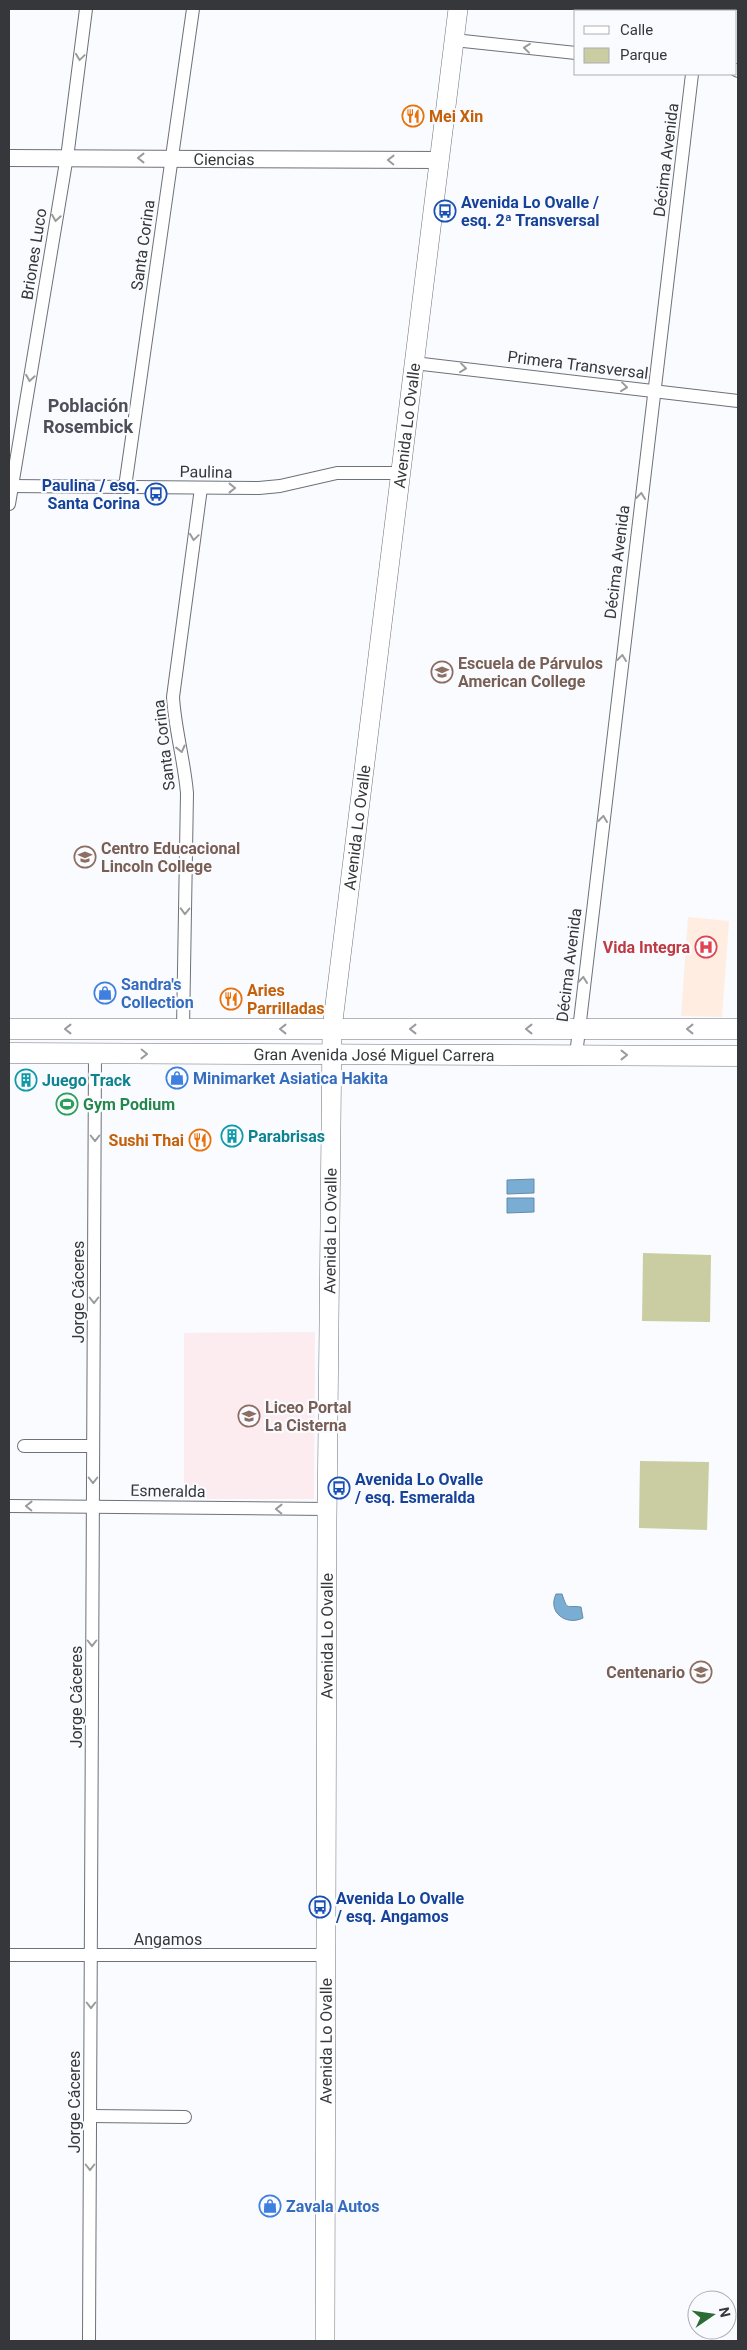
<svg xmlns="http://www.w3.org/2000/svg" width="747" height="2350" viewBox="0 0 747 2350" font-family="Roboto,sans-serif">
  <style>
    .education { fill: #fcecef }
    .medical { fill: #ffede2 }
    .green { fill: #cacda1 }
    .water { fill: #7aadd4; stroke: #658aa6 }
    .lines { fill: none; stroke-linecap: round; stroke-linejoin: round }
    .minor-casing { stroke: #6d7179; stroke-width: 14 }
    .tertiary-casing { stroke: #6d7179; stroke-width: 18 }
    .secondary-casing { stroke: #6d7179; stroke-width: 20 }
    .primary-casing { stroke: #6d7179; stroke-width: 21 }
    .minor { stroke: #fff; stroke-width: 12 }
    .tertiary { stroke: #fff; stroke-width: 16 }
    .secondary { stroke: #fff; stroke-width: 19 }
    .primary { stroke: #fff; stroke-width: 20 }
    .oneway { stroke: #9a9b9d }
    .labels { text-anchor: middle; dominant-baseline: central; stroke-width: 4.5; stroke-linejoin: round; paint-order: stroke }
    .food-label { font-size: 16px; font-weight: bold; fill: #c56008; stroke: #f9fbfe; text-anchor: start }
    .street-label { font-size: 16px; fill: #35373b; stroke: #f9fbfe }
    .transit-label { font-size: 16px; font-weight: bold; fill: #164399; stroke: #f9fbfe; text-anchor: start }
    .education-label { font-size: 16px; font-weight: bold; fill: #785e54; stroke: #f9fbfe; text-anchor: start }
    .health-label { font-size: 16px; font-weight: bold; fill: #be3a42; stroke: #f9fbfe; text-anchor: end }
    .shop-label { font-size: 16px; font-weight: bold; fill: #366cbe; stroke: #f9fbfe; text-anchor: start }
    .culture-label { font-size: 16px; font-weight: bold; fill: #0d838f; stroke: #f9fbfe; text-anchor: start }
    .leisure-label { font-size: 16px; font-weight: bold; fill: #27864d; stroke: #f9fbfe; text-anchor: start }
    .neighbourhood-label { font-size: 18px; font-weight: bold; fill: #4c4f57; stroke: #f9fbfe }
  </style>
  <rect width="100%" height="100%" fill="#f9fbfe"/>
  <polygon class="education" points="315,1332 314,1499 184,1499 184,1333"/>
  <polygon class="medical" points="688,917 729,921 722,1017 681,1016"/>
  <g class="green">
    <polygon points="643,1253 711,1255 710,1322 642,1321"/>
    <polygon points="640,1461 709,1462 707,1530 639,1528"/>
  </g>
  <g class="water">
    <polygon points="534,1179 534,1193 507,1194 507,1180"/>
    <polygon points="507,1198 534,1198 534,1212 507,1213"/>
    <path d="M556,1594H562C568,1611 565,1605 581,1607L583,1618C567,1626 547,1613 556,1594Z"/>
  </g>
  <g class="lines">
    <g class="minor-casing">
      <g id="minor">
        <polyline points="700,11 700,9"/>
        <polyline points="454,40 576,53"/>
        <polyline points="736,70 738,71"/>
        <polyline points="414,363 738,401"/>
        <polyline points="9,486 259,488 280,486 337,473 401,473"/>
        <polyline points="125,487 193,9"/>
        <polyline points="9,504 68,150 86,9"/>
        <path d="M183,1029L187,793C184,759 175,730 173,697L201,488"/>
        <polyline points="576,1055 692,74"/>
        <polyline points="24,1446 93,1446"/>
        <polyline points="9,1506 327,1509"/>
        <polyline points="9,1955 327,1955"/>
        <polyline points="91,2116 185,2117"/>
        <polyline points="89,2341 95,1054"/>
      </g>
    </g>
    <g class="tertiary-casing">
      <g id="tertiary">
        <path id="s1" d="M9,158L439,160"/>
      </g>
    </g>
    <g class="secondary-casing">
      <g id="secondary">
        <path id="s2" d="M325,2341L327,1521L332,1029L458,9"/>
      </g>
    </g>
    <g class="primary-casing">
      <g id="primary">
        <polyline points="9,1029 738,1029"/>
        <path id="s3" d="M9,1053L738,1056"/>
      </g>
    </g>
    <use href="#minor" class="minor"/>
    <use href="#tertiary" class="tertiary"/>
    <use href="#secondary" class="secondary"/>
    <use href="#primary" class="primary"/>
  </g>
  <defs><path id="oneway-chevron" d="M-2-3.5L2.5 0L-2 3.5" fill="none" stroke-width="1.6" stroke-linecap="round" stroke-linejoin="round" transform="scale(1.25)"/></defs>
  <g class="oneway">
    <use href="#oneway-chevron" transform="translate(527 48) rotate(-174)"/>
    <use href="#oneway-chevron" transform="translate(80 57) rotate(98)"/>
    <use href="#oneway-chevron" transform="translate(141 158) rotate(180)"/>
    <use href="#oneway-chevron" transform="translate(391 160) rotate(-179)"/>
    <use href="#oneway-chevron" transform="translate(56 218) rotate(99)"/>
    <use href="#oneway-chevron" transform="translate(463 368) rotate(7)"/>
    <use href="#oneway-chevron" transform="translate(30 378) rotate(99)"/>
    <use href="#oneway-chevron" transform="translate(624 387) rotate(7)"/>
    <use href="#oneway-chevron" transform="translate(232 488)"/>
    <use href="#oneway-chevron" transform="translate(641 496) rotate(-83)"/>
    <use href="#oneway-chevron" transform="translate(194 537) rotate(98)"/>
    <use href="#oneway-chevron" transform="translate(622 658) rotate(-83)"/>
    <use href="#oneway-chevron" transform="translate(181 749) rotate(76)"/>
    <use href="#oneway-chevron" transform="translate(603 819) rotate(-83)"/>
    <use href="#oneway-chevron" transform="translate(185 911) rotate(91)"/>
    <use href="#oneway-chevron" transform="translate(583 980) rotate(-83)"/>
    <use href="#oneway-chevron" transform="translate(68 1029) rotate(-180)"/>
    <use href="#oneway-chevron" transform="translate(283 1029) rotate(-180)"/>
    <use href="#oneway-chevron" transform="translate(413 1029) rotate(180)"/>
    <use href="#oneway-chevron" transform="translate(529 1029) rotate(180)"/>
    <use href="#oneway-chevron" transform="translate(690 1029) rotate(-180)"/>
    <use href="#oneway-chevron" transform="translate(144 1054) rotate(1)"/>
    <use href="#oneway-chevron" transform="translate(624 1055)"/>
    <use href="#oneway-chevron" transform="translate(95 1138) rotate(90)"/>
    <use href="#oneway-chevron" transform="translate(94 1300) rotate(90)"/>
    <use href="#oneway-chevron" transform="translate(93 1480) rotate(90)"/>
    <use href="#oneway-chevron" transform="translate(29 1506) rotate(-179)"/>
    <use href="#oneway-chevron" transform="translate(279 1509) rotate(-179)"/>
    <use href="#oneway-chevron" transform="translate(92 1643) rotate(90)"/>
    <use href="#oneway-chevron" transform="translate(91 2005) rotate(90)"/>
    <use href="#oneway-chevron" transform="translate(90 2167) rotate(90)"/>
  </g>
  <defs>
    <g id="restaurant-ring" transform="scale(1.125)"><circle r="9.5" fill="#f9fbfe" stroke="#e8710a" stroke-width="1.5"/><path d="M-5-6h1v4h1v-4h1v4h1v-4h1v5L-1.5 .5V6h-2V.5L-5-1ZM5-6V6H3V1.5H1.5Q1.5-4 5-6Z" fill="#e8710a"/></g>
    <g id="bus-ring" transform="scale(1.125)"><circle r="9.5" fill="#f9fbfe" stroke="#1a4fb4" stroke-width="1.5"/><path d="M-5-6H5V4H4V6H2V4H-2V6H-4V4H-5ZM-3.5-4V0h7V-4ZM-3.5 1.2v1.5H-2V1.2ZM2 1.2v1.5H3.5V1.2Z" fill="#1a4fb4"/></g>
    <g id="school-ring" transform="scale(1.125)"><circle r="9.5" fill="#f9fbfe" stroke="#8d6e63" stroke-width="1.5"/><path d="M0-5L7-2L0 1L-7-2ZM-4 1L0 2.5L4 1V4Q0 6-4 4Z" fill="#8d6e63"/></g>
    <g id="hospital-ring" transform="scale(1.125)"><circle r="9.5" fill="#f9fbfe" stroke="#e0444e" stroke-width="1.5"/><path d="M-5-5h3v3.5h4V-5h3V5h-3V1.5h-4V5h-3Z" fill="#e0444e"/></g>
    <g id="shop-ring" transform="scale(1.125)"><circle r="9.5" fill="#f9fbfe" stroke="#3f7fe0" stroke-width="1.5"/><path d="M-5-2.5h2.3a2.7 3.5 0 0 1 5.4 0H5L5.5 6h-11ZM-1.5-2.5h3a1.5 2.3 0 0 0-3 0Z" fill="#3f7fe0"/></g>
    <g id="building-ring" transform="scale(1.125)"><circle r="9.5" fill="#f9fbfe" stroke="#0f9aa8" stroke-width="1.5"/><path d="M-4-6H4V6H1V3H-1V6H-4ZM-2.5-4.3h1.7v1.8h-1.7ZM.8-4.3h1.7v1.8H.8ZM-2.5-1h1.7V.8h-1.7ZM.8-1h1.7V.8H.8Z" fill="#0f9aa8"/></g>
    <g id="stadium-ring" transform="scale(1.125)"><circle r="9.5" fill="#f9fbfe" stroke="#2e9e5b" stroke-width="1.5"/><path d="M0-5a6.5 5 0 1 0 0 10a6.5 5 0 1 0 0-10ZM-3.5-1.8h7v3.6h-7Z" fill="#2e9e5b"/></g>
  </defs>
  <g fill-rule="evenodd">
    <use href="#restaurant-ring" x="413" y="116"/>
    <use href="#bus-ring" x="445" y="211"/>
    <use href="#bus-ring" x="156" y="494"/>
    <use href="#school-ring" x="442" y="672"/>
    <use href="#school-ring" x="85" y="857"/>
    <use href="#hospital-ring" x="706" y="947"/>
    <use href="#shop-ring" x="105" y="993"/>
    <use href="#restaurant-ring" x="231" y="999"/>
    <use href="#shop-ring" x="177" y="1078"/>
    <use href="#building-ring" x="26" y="1080"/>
    <use href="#stadium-ring" x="67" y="1104"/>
    <use href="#building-ring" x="232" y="1136"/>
    <use href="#restaurant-ring" x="200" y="1140"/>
    <use href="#school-ring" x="249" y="1416"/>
    <use href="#bus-ring" x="339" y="1488"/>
    <use href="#school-ring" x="701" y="1672"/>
    <use href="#bus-ring" x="320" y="1907"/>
    <use href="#shop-ring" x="270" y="2206"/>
  </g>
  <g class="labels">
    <g class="food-label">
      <text x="429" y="116">Mei Xin</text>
      <text x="247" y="990">Aries<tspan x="247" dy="18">Parrilladas</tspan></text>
      <text x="184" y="1140" text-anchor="end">Sushi Thai</text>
    </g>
    <g class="street-label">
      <text stroke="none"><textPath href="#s1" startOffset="215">Ciencias</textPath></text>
      <text transform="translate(666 160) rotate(-83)">Décima Avenida</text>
      <text transform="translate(143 245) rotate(-82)">Santa Corina</text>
      <text transform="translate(34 254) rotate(-81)">Briones Luco</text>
      <text transform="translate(578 365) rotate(7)">Primera Transversal</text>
      <text stroke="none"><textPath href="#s2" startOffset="1920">Avenida Lo Ovalle</textPath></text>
      <text transform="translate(206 472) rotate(1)">Paulina</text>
      <text transform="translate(617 562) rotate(-83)">Décima Avenida</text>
      <text transform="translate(164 745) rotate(-97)">Santa Corina</text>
      <text stroke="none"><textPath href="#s2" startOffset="1515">Avenida Lo Ovalle</textPath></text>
      <text transform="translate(569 965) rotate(-83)">Décima Avenida</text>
      <text stroke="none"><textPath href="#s3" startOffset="365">Gran Avenida José Miguel Carrera</textPath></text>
      <text stroke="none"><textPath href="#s2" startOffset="1110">Avenida Lo Ovalle</textPath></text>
      <text transform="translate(78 1292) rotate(-90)">Jorge Cáceres</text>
      <text transform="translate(168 1491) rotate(1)">Esmeralda</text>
      <text stroke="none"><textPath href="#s2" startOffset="705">Avenida Lo Ovalle</textPath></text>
      <text transform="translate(76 1697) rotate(-90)">Jorge Cáceres</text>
      <text x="168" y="1939">Angamos</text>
      <text stroke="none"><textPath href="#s2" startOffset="300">Avenida Lo Ovalle</textPath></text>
      <text transform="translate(74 2102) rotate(-90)">Jorge Cáceres</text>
    </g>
    <g class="transit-label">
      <text x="461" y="202">Avenida Lo Ovalle /<tspan x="461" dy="18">esq. 2ª Transversal</tspan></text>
      <text x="140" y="485" text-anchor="end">Paulina / esq.<tspan x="140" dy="18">Santa Corina</tspan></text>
      <text x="355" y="1479">Avenida Lo Ovalle<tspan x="355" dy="18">/ esq. Esmeralda</tspan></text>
      <text x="336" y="1898">Avenida Lo Ovalle<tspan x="336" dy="18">/ esq. Angamos</tspan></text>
    </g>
    <g class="education-label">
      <text x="458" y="663">Escuela de Párvulos<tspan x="458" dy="18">American College</tspan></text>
      <text x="101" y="848">Centro Educacional<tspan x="101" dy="18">Lincoln College</tspan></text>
      <text x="265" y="1407">Liceo Portal<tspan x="265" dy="18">La Cisterna</tspan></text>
      <text x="685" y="1672" text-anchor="end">Centenario</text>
    </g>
    <g class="health-label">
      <text x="690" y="947">Vida Integra</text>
    </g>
    <g class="shop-label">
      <text x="121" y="984">Sandra's<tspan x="121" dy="18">Collection</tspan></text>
      <text x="193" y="1078">Minimarket Asiatica Hakita</text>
      <text x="286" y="2206">Zavala Autos</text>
    </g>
    <g class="culture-label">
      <text x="42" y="1080">Juego Track</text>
      <text x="248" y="1136">Parabrisas</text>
    </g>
    <g class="leisure-label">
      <text x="83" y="1104">Gym Podium</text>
    </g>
    <g class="neighbourhood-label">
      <text x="88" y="405">Población<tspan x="88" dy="21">Rosembick</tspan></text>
    </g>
  </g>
  <rect width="747" height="2350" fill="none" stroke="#35373b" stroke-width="20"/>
  <rect x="574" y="10" width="162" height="65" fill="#f9fbfe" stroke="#abadb0"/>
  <rect x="584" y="26" width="25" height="8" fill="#ffffff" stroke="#abadb0"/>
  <text x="620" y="35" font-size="15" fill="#35373b">Calle</text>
  <rect x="584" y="48" width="25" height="15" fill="#cacda1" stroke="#abadb0"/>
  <text x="620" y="60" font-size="15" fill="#35373b">Parque</text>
  <g transform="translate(712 2315) rotate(77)"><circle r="24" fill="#f9fbfe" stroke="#abadb0"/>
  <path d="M0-4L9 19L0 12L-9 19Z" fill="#2b6c35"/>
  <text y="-8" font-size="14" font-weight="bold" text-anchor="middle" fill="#35373b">N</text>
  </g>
</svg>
